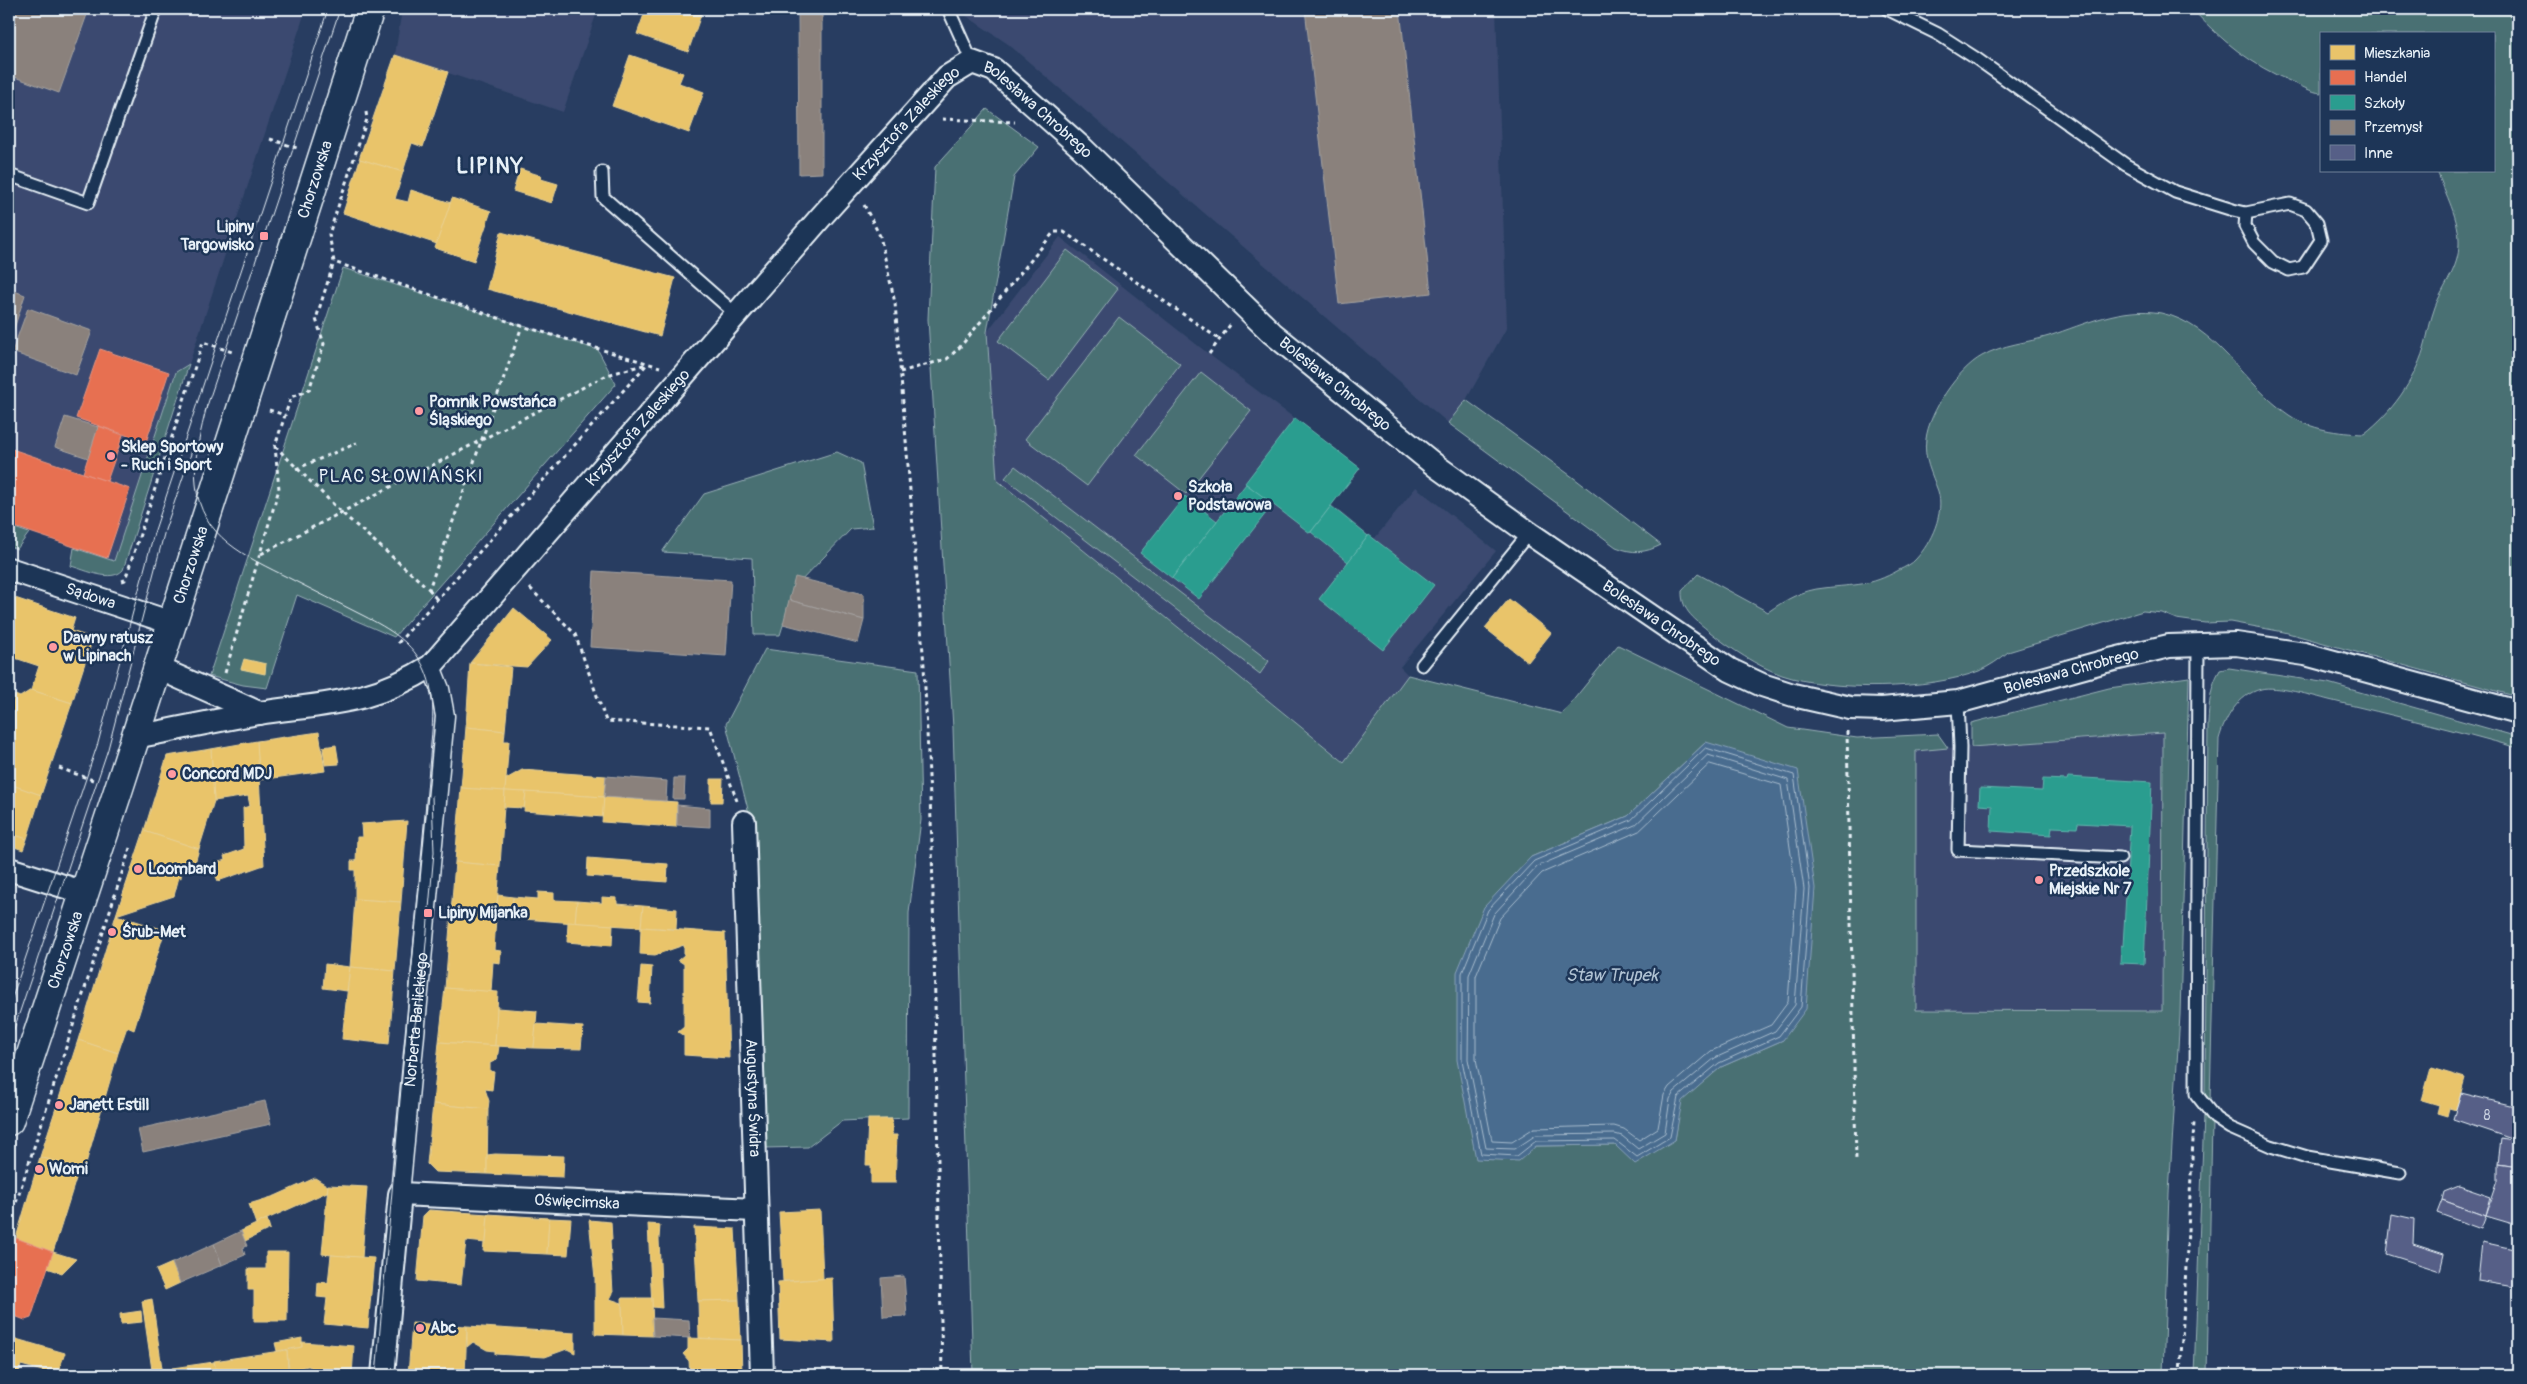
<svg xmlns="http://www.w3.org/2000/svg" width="2527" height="1384" viewBox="0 0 2527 1384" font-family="Pangolin,sans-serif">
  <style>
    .built { fill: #3a4a6f }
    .green { fill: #497073; stroke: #98b0b6; fill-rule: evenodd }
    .water { fill: #486c8f; stroke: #88a1b9 }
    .homes { fill: #e9c46a; stroke: #e9d295 }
    .shops { fill: #e76f51; stroke: #e79683 }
    .schools { fill: #2a9d8f; stroke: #63b6ae }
    .industry { fill: #8a817c; stroke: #a6a3a1 }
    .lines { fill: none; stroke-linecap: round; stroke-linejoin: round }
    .shore { stroke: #a8bcce; stroke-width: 1 }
    .building { fill: #565f87; stroke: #e8f1f8 }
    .service-casing { stroke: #e8f1f8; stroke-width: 15 }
    .pedestrian-casing { stroke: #e8f1f8; stroke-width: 21 }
    .minor-casing { stroke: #e8f1f8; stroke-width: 26 }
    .tertiary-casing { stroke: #e8f1f8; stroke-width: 31 }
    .path { stroke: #e8f1f8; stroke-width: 3; stroke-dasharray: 4 4; stroke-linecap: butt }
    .service { stroke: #1d3557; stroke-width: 11 }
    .pedestrian { stroke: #1d3557; stroke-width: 18 }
    .minor { stroke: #1d3557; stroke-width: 22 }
    .tertiary { stroke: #1d3557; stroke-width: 28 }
    .tram { stroke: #e8f1f8; stroke-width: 1 }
    .poi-dot { fill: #ff9aa2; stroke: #1d3557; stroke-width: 2 }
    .labels { text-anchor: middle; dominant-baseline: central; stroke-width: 5; stroke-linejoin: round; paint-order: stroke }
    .number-label { font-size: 14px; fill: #c4ccdc }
    .street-label { font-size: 16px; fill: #e8f1f8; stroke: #1d3557 }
    .poi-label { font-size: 16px; font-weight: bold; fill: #e8f1f8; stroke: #1d3557; text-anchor: start }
    .neighbourhood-label { font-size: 18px; letter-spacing: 1px; fill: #e8f1f8; stroke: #1d3557 }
    .water-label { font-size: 18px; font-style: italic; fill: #b0c2d3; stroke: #1d3557 }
    .district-label { font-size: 21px; font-weight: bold; letter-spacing: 1px; fill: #e8f1f8; stroke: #1d3557 }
  </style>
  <rect width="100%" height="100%" fill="#283d61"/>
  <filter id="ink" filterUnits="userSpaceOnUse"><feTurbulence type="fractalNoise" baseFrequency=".02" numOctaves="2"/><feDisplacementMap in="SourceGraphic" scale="10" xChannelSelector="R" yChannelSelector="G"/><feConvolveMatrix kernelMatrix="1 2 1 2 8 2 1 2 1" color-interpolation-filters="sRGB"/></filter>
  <g filter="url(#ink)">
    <g class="built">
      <polygon points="9,9 306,9 189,364 176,372 114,561 9,526"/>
      <polygon points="402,9 598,9 563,112 395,55"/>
      <polygon points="956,9 1496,9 1507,327 1466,400 1448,423 1008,44"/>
      <polygon points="1060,237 1215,359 1361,468 1332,505 1368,535 1375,538 1416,487 1496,551 1400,667 1408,675 1345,762 997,480 987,332"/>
      <polygon points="2163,733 2162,1011 1916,1010 1916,750"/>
    </g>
    <g class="green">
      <path d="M2192,9H2518V697L2284,632L2230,622L2205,623L2176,619L2162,613L2143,611L2008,652C1999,660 1990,666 1979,671C1930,690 1832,692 1782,675C1757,666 1731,649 1710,632C1696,620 1681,611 1682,591L1698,574L1768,612C1785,600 1802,590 1824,588C1856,584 1869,587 1899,570C1905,567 1912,564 1916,559C1931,543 1945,513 1938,491C1932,474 1923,458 1926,439C1929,412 1958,369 1982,356C2003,344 2027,343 2049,336C2085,324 2122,306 2161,313C2217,325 2244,385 2289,415C2311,430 2338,433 2364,434C2392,412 2413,383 2424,348C2428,335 2430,320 2435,307C2443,286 2459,268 2459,244C2460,220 2445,193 2437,171H2493V34H2321V93C2311,92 2301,86 2292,82C2251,65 2222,41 2192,9Z"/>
      <path d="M987,109L1039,147L1014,177L987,332L997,480L1344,762L1408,675L1562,714L1618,645L1788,728L1857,738L1938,734L1948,748L1916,751V1010L2162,1011L2163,733L1971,747V723L2109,688L2189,677L2180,1015L2169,1193L2163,1375H973L953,728L928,319L935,167ZM1706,742L1783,1040L1721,1067L1681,1101L1675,1140L1615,1145L1536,1146L1531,857L1628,816Z"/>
      <polygon points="1067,250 1118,289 1049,380 998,341"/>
      <polygon points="343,268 598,350 616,384 394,637 297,595 267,688 243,685 209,676"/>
      <polygon points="1119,317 1180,364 1087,486 1025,439"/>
      <path d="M189,364L123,570C111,583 86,570 71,566L74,548L114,561L176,372Z"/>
      <polygon points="1201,372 1251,411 1186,494 1136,455"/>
      <path d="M1466,400L1574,478L1661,545C1645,553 1633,554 1616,547L1448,423Z"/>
      <polygon points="837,452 861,463 873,527 851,529 795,587 780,635 754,635 752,558 662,552 704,494"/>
      <polygon points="1015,466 1269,661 1260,674 1005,478"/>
      <polygon points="9,526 29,533 17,549 9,546"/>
      <polygon points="765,649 918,670 921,820 909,913 908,1118 842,1121 808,1147 764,1148 751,821 726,724"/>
      <path d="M2229,668L2328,683L2518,737V748C2455,730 2392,715 2329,700C2314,696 2275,685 2261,689C2238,695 2225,718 2219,739L2210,1101L2205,1096L2208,723C2209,705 2210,686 2220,670Z"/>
      <polygon points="2204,1116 2212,1122 2207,1375 2194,1375"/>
    </g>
    <polygon class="water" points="1706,742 1798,770 1815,888 1806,1009 1783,1040 1721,1067 1682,1101 1675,1140 1635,1164 1615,1145 1536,1146 1519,1161 1476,1159 1457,1060 1457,972 1484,907 1531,857 1628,816"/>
    <g class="homes">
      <polygon points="646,9 703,9 688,52 637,34"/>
      <polygon points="395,55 448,72 423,147 412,143 403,172 359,159"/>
      <polygon points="630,55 683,73 679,83 704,92 689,133 612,106"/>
      <polygon points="360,159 403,172 395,199 408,202 411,190 451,203 437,244 343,213"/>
      <polygon points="520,169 542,176 541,179 558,184 552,203 513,191"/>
      <polygon points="452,198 491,211 474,261 435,248"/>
      <polygon points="501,232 675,278 660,336 487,289"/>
      <polygon points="9,596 75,618 71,631 93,638 72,703 31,690 39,666 9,656"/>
      <polygon points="1509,599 1551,633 1528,662 1485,628"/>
      <polygon points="514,608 552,640 527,667 470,663"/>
      <polygon points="244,659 266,664 265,674 241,669"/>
      <polygon points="470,663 511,667 505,731 466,727"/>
      <polygon points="31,690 72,703 41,795 9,784 9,715 15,695 20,697"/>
      <polygon points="466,727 505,731 504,741 509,741 505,791 461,788"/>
      <polygon points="319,732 325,771 259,780 257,741"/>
      <polygon points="257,741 264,865 218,881 211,865 225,860 224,856 244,849 243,808 250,806 248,796 214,801 211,749"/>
      <polygon points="336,745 339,764 325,765 323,747"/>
      <polygon points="211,749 214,801 199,849 144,831 167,756"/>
      <polygon points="522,770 606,776 604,797 505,791 506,779"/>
      <polygon points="711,779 723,779 722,802 711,802"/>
      <polygon points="9,784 41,795 27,839 12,834 9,843"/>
      <polygon points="461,788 505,791 500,866 455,862"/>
      <polygon points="505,791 526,792 524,808 504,807"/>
      <polygon points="526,792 604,797 603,817 524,811"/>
      <polygon points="604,797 677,802 676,827 602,822"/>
      <polygon points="407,821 401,902 355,899 355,870 351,870 351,861 356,861 357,837 362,837 361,824"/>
      <polygon points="144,831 199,849 193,870 182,865 181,878 179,877 174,896 116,915"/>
      <polygon points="12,834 27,839 23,850 9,845"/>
      <polygon points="588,858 668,864 667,882 587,876"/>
      <polygon points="455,862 500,866 496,917 451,913"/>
      <polygon points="538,892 554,893 554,900 577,901 575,923 511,918 513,897 538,899"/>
      <polygon points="498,895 513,897 511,918 496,917"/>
      <polygon points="602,897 617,898 617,904 643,906 641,927 575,923 577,901 602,903"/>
      <polygon points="355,899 401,902 395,971 350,967"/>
      <polygon points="643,906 677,909 676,929 641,927"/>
      <polygon points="451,913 496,917 494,950 501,951 500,963 493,962 491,992 445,988"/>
      <polygon points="116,915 165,930 134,1030 127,1027 118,1053 78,1040"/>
      <polygon points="568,922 613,925 612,946 567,942"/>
      <polygon points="641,927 725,933 729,1058 684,1055 684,1036 678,1032 684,1027 684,964 678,960 684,955 684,945 655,955 640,954"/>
      <polygon points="325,964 350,967 347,991 323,988"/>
      <polygon points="641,966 652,967 650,1003 638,1002"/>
      <polygon points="350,967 395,971 389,1044 342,1039"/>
      <polygon points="445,988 498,992 495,1046 439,1042"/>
      <polygon points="497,1008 537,1011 534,1048 495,1046"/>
      <polygon points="536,1024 583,1027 581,1049 534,1048"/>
      <polygon points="78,1040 118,1053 84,1170 40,1157"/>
      <polygon points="439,1042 499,1046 497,1060 490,1063 490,1071 494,1072 492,1090 485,1089 489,1101 488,1109 433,1104"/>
      <polygon points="2431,1068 2465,1078 2456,1110 2449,1108 2447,1116 2437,1113 2439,1105 2422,1100"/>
      <polygon points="433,1104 488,1109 487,1174 435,1172 427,1164"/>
      <polygon points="868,1119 892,1119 892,1135 897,1135 895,1183 871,1183 871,1165 866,1165"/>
      <polygon points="495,1154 564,1156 563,1177 487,1174 487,1155"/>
      <polygon points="40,1157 79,1169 53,1252 16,1238"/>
      <polygon points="315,1178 328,1186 327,1192 256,1224 249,1204 275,1196"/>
      <polygon points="328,1185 367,1187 362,1258 322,1254"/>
      <polygon points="429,1210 488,1214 486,1243 466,1241 461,1285 417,1281 423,1216"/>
      <polygon points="820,1210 823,1279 783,1281 779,1212"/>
      <polygon points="488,1214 549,1218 547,1254 483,1251 484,1243 486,1243"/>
      <polygon points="549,1218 571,1219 568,1255 547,1254"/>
      <polygon points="267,1219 270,1229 245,1241 241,1231"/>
      <polygon points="589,1220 611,1222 612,1240 610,1240 613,1293 610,1299 622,1303 623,1335 595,1334 595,1278"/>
      <polygon points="648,1224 660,1225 659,1239 662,1308 652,1307"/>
      <polygon points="694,1227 735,1229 739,1300 698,1301"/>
      <polygon points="53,1252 76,1259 62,1273 47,1268"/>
      <polygon points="266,1252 288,1252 287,1321 254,1321 254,1290 248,1290 248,1269 266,1269"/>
      <polygon points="331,1255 374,1258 368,1328 324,1324 327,1298 317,1297 318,1282 328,1283"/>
      <polygon points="172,1263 180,1283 165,1290 156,1270"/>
      <polygon points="832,1278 834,1342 780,1339 778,1282"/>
      <polygon points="622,1298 652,1298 653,1336 623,1335"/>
      <polygon points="152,1299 162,1368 152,1370 142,1301"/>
      <polygon points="739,1300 741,1340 699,1338 698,1301"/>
      <polygon points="141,1311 142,1322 121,1324 120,1314"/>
      <polygon points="412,1323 467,1326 465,1375 408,1375"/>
      <polygon points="467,1326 575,1333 575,1353 567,1349 545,1357 495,1354 495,1351 487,1350 473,1342 467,1347"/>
      <polygon points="9,1337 65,1353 57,1375 21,1365 18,1375 9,1375"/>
      <polygon points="302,1338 302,1347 277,1351 275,1343"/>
      <polygon points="688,1338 741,1340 742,1375 690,1375 689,1361 683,1354 688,1349"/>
      <polygon points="302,1342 354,1346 352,1375 307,1375 311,1374 311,1367 308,1366 289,1370 287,1350 302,1347"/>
      <polygon points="287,1350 288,1374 217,1375 214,1361"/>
      <polygon points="214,1362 217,1375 173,1375 172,1368"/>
    </g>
    <g class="shops">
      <polygon points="100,349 169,372 146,442 76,418"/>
      <polygon points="98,426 123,435 107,481 83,473"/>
      <polygon points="9,448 130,489 107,558 9,525"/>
      <polygon points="16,1238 53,1252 31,1318 25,1320 9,1314 9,1260"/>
    </g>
    <g class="schools">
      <polygon points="1295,418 1360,468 1310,533 1245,483"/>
      <polygon points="1246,484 1273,504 1199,599 1172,578"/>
      <polygon points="1185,496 1217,521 1172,578 1140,553"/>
      <polygon points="1331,506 1368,536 1348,562 1311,532"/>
      <polygon points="1369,535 1434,585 1383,650 1319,599"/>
      <polygon points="2068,777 2152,782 2144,964 2120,963 2121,945 2123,946 2130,826 2078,823 2077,828 2052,827 2051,835 1991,831 1992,806 1979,805 1980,788 2042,791 2043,779 2067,780"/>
    </g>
    <g class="industry">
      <polygon points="9,9 89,9 59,93 9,75"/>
      <polygon points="798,9 822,9 822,173 799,174"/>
      <polygon points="1305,9 1400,9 1431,293 1339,304"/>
      <polygon points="9,289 25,295 10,341 9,341"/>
      <polygon points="28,308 92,331 76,375 12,352"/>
      <polygon points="65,417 98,427 88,458 55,447"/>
      <polygon points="594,571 731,580 726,656 590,647"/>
      <polygon points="795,577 864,594 864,620 789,600"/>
      <polygon points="789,600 864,620 858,643 783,624"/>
      <polygon points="606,776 667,781 666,801 604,797"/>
      <polygon points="674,778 685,778 684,799 673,799"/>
      <polygon points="677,805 710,808 710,827 677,825"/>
      <polygon points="265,1101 271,1124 143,1152 138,1129"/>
      <polygon points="241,1231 247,1246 243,1248 245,1255 222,1265 214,1244"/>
      <polygon points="214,1244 222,1265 180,1283 172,1263"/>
      <polygon points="904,1276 907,1316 883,1317 881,1278"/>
      <polygon points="652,1318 689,1320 690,1338 653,1336"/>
    </g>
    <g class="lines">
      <g class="shore">
        <polygon points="1706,748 1794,775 1810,888 1801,1007 1779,1036 1719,1063 1678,1097 1670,1137 1637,1157 1615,1140 1536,1141 1517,1156 1481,1154 1462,1060 1462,973 1488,910 1534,861 1631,820"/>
        <polygon points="1708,755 1788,780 1804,889 1795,1005 1775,1031 1715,1058 1674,1092 1670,1099 1665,1133 1638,1149 1622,1136 1615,1134 1536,1135 1515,1149 1486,1148 1468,1059 1469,975 1494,914 1538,866 1635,825"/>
        <polygon points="1710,764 1781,785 1796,889 1788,1002 1771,1025 1711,1051 1669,1087 1664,1095 1658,1128 1639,1140 1624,1129 1614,1126 1534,1128 1512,1142 1492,1141 1476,1059 1476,976 1500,918 1542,873 1639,831"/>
      </g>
    </g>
    <g class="building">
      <polygon points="2461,1093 2518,1107 2518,1141 2453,1119"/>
      <polygon points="2501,1139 2518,1142 2518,1166 2498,1163"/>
      <polygon points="2498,1163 2518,1166 2518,1204 2513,1224 2486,1216 2498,1181"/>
      <polygon points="2459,1186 2491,1197 2486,1216 2442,1200 2444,1192"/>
      <polygon points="2442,1200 2486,1216 2481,1229 2437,1213"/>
      <polygon points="2392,1214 2414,1219 2413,1244 2444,1254 2440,1271 2387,1254"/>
      <polygon points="2482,1242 2518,1250 2514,1287 2478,1281"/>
    </g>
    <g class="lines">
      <g class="service-casing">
        <g id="service">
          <polyline points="953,9 950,13 972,62"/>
          <polyline points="1887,9 1938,34 1977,59 2126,165 2175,192 2233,210 2246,213 2290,204 2306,210 2317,223 2321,240 2303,267 2289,270 2273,262 2254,243 2245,226 2246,213"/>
          <polyline points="602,172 603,197 737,315"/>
          <polyline points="9,175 88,203 156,9"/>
          <polyline points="2198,645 2196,1094 2215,1118 2230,1128 2271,1146 2307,1157 2400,1173"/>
          <polyline points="1422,665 1529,533"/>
          <polyline points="1958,702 1960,747 1958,850 2120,858"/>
        </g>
      </g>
      <g class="pedestrian-casing">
        <g id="pedestrian">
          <path id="s1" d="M400,1194L445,716L440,689L431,666"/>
        </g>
      </g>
      <g class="minor-casing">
        <g id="minor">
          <path id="s2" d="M9,569L172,623"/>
          <polyline points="158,668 259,713"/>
          <path id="s3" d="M135,737C177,729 218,720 259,713C327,703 371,704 431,666L820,218L947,77L972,62L994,70L1082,148L1272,333L1436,466L1529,533L1730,670L1762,685L1793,695L1850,708L1882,709L1958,702L2106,661L2169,646L2236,644L2305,654L2518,712"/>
          <path id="s4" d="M744,822L762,1375"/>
          <polyline points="9,869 85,893"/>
          <path id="s5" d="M383,1375L400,1194L755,1210"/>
        </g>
      </g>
      <g class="tertiary-casing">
        <g id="tertiary">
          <path id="s6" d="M9,1121L119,788L370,9"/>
        </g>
      </g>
      <g class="path">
        <polyline points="366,112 367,119 329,234 334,262 522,326 660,367"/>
        <polyline points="942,119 1015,122"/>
        <polyline points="270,139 297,148"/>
        <polyline points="864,205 880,236 895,303 924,665 932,843 942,1375"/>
        <polyline points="1209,354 1230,325"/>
        <polyline points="900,372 947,359 960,347 1054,232 1064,232 1219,339"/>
        <polyline points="269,410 285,415"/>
        <polyline points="275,446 342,513 429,589 522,326"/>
        <polyline points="296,469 357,443"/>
        <polyline points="261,554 607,375 647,364"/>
        <polyline points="122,581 125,580 203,342 232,352"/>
        <polyline points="530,588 575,634 606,721 710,727 737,801"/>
        <polyline points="429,589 437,600"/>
        <polyline points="398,643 647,364"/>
        <polyline points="225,673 279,489 275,446 291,397 309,390 324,344 316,319 334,262"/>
        <polyline points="1847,731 1856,1160"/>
        <polyline points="59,768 93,780"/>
        <polyline points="9,1225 131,845"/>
        <polyline points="2180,1375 2194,1122"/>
      </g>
      <use href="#service" class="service"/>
      <use href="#pedestrian" class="pedestrian"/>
      <use href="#minor" class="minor"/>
      <use href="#tertiary" class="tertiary"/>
      <g class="tram">
        <path d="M207,405C201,431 193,458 196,484C200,537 247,557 289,578C314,591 339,603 364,616C389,629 413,642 425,670C437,697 432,727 430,756L376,1375"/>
        <polyline points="205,412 340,9"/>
        <polyline points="9,1007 98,743 154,533 328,9"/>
        <polyline points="411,1041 421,999 434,852 432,796"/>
        <polyline points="9,1044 108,749 165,530 194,445"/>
      </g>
    </g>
  </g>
  <g class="poi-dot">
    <rect x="259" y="231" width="10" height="10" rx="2.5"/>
    <circle cx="419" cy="411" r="5"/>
    <circle cx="111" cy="456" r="5"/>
    <circle cx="1178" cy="496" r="5"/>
    <circle cx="53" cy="647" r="5"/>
    <circle cx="172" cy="774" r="5"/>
    <circle cx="138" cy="869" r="5"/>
    <circle cx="2039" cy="880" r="5"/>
    <rect x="423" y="908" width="10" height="10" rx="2.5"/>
    <circle cx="112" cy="932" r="5"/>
    <circle cx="59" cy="1105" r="5"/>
    <circle cx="39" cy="1169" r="5"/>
    <circle cx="420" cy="1328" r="5"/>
  </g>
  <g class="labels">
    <g class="number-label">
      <text x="2487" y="1115">8</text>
    </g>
    <g class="street-label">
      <text stroke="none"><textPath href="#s3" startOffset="1201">Bolesława Chrobrego</textPath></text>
      <text stroke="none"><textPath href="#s3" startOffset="1028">Krzysztofa Zaleskiego</textPath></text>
      <text stroke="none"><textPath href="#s6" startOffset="990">Chorzowska</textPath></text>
      <text stroke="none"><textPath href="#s3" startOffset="1606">Bolesława Chrobrego</textPath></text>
      <text stroke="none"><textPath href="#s3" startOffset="622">Krzysztofa Zaleskiego</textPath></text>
      <text stroke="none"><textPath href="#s6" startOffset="585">Chorzowska</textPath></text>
      <text stroke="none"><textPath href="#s2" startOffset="86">Sądowa</textPath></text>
      <text stroke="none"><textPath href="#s3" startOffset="2011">Bolesława Chrobrego</textPath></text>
      <text stroke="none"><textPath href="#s3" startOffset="2446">Bolesława Chrobrego</textPath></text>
      <text stroke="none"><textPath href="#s6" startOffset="180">Chorzowska</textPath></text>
      <text stroke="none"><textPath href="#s1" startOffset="175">Norberta Barlickiego</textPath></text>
      <text stroke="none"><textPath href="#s4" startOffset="276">Augustyna Świdra</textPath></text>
      <text stroke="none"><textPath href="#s5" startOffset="359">Oświęcimska</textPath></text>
    </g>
    <g class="poi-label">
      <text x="254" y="227" text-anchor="end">Lipiny<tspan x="254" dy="18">Targowisko</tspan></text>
      <text x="429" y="402">Pomnik Powstańca<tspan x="429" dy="18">Śląskiego</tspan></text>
      <text x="121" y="447">Sklep Sportowy<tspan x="121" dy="18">- Ruch i Sport</tspan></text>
      <text x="1188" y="487">Szkoła<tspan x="1188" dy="18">Podstawowa</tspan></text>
      <text x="63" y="638">Dawny ratusz<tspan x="63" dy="18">w Lipinach</tspan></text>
      <text x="182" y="774">Concord MDJ</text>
      <text x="148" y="869">Loombard</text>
      <text x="2049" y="871">Przedszkole<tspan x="2049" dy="18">Miejskie Nr 7</tspan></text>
      <text x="438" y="913">Lipiny Mijanka</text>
      <text x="122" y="932">Śrub-Met</text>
      <text x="69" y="1105">Janett Estill</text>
      <text x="49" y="1169">Womi</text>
      <text x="430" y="1328">Abc</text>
    </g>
    <g class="neighbourhood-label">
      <text x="401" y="476">PLAC SŁOWIAŃSKI</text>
    </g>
    <g class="water-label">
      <text x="1612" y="975">Staw Trupek</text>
    </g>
    <g class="district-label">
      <text x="490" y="166">LIPINY</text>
    </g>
  </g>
  <rect width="2527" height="1384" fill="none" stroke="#1d3557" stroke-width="30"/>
  <rect x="15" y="15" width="2497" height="1354" fill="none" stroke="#e8f1f8" stroke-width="2" filter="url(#ink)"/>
  <rect x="2320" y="32" width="175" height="140" fill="#1d3557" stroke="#6e8097"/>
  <rect x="2330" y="45" width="25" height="15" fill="#e9c46a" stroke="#6e8097"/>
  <text x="2364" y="58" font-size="15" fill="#e8f1f8">Mieszkania</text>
  <rect x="2330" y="70" width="25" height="15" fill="#e76f51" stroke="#6e8097"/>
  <text x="2364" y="82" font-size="15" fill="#e8f1f8">Handel</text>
  <rect x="2330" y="95" width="25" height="15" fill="#2a9d8f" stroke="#6e8097"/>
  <text x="2364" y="108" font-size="15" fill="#e8f1f8">Szkoły</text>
  <rect x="2330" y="120" width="25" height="15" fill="#8a817c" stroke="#6e8097"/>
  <text x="2364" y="132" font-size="15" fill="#e8f1f8">Przemysł</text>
  <rect x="2330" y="145" width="25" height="15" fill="#565f87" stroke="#6e8097"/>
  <text x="2364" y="158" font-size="15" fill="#e8f1f8">Inne</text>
</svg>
